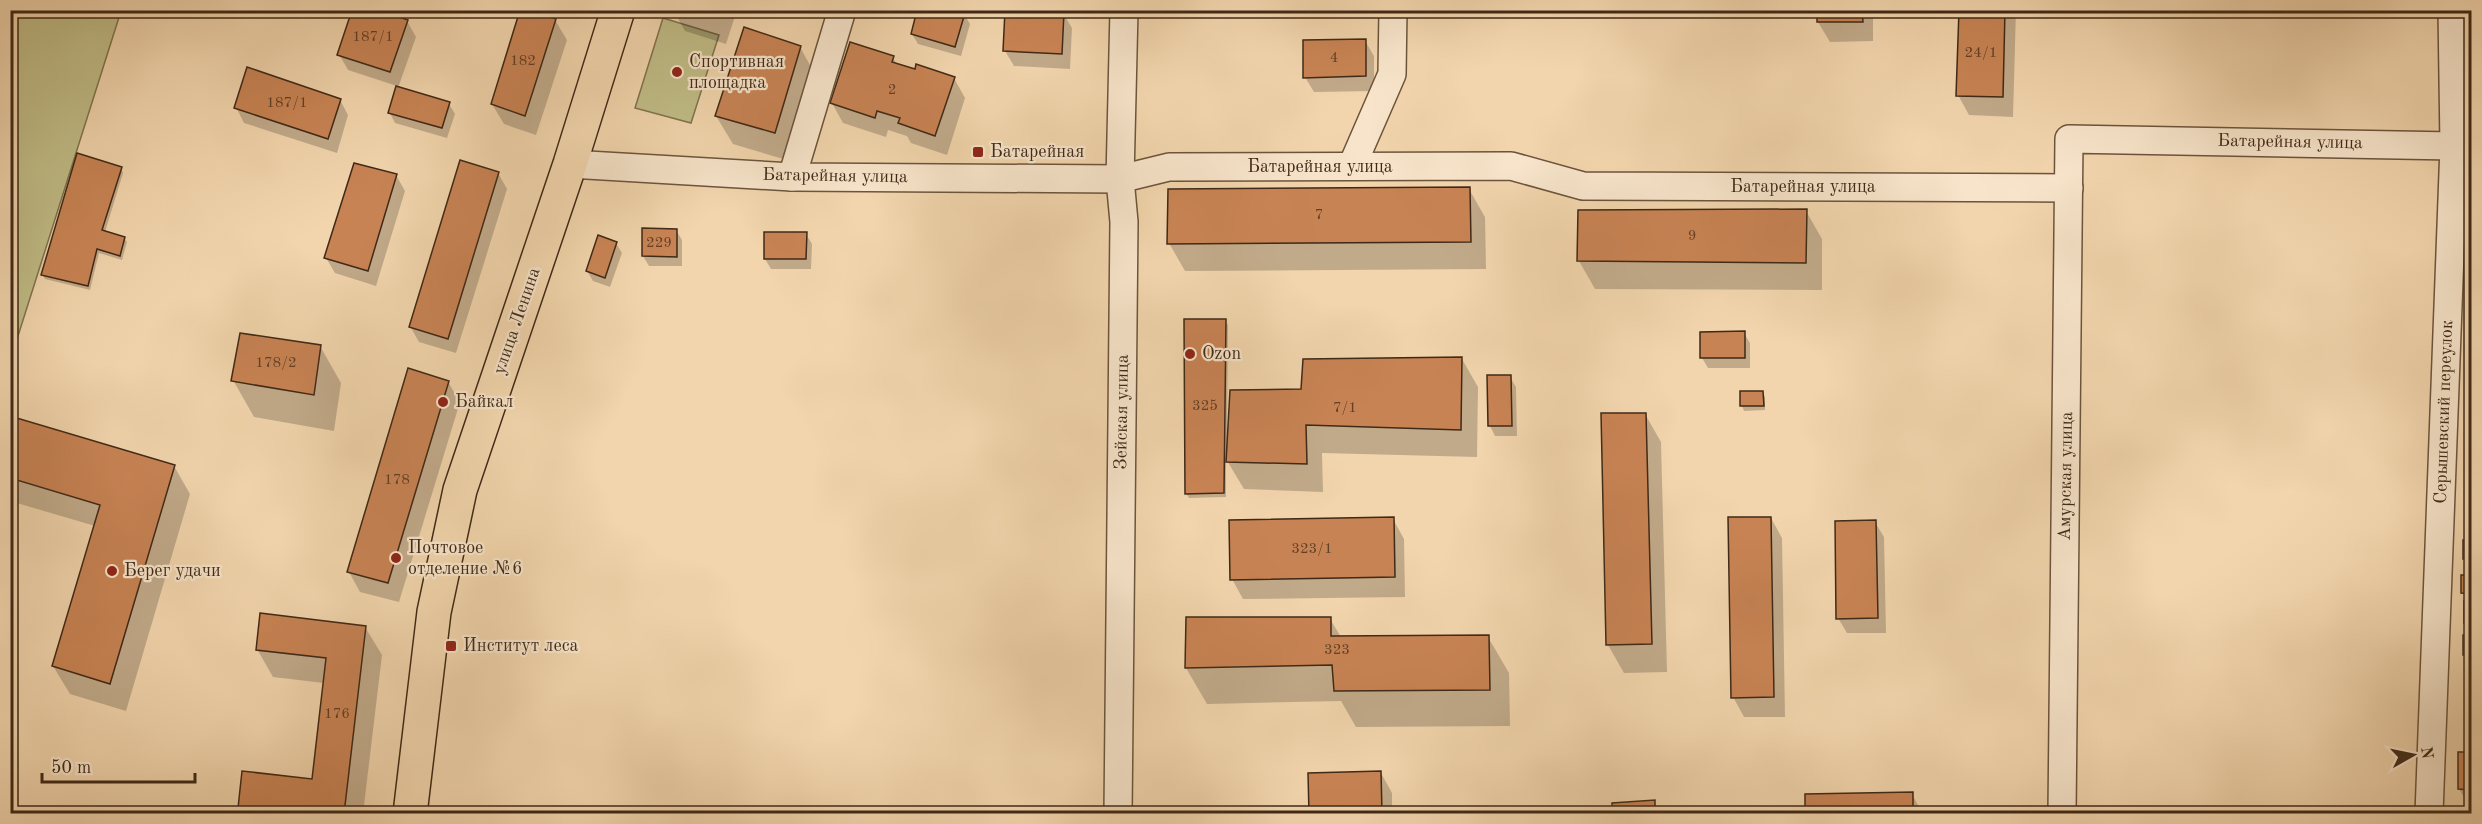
<svg xmlns="http://www.w3.org/2000/svg" width="2482" height="824" viewBox="0 0 2482 824" font-family="'Old Standard TT',serif">
  <style>
    .green { fill: #c0bc86; stroke: #80724e; stroke-width: 1.5 }
    .shadow { fill: #0003 }
    .building { fill: #c88354; stroke: #3f2917; stroke-width: 1.5 }
    .lines { fill: none; stroke-linecap: round; stroke-linejoin: round }
    .minor-casing { stroke: #6c543c; stroke-width: 30 }
    .major-casing { stroke: #3f2917; stroke-width: 36 }
    .minor { stroke: #f7e4ca; stroke-width: 27 }
    .major { stroke: #f2d5ad; stroke-width: 33 }
    .poi-dot { fill: #8f2418; stroke: #f7e4ca; stroke-width: 2 }
    .labels { text-anchor: middle; dominant-baseline: central; stroke-width: 4.5; stroke-linejoin: round; paint-order: stroke }
    .number-label { font-size: 15px; fill: #614026 }
    .poi-label { font-size: 18px; fill: #3f2917; stroke: #f7e4ca; text-anchor: start }
    .street-label { font-size: 18px; fill: #3f2917; stroke: #f7e4ca }
  </style>
  <rect width="100%" height="100%" fill="#f2d5ad"/>
  <filter id="stains"><feTurbulence type="fractalNoise" baseFrequency=".00333" numOctaves="4"/><feColorMatrix values="0 0 0 0 .2 0 0 0 0 .09 0 0 0 0 .02 0 0 0 .5 -.17"/></filter>
  <radialGradient id="worn" r=".72"><stop offset=".6" stop-color="#630" stop-opacity="0"/><stop offset="1" stop-color="#630" stop-opacity=".3"/></radialGradient>
  <g class="green">
    <polygon points="11,10 121,11 11,358 10,11"/>
    <polygon points="663,18 719,35 691,123 635,108"/>
  </g>
  <g class="shadow">
    <polygon points="673,10 737,10 726,44 685,31"/>
    <polygon points="919,10 952,10 964,14 970,24 961,56 918,44 912,34"/>
    <polygon points="1818,10 1873,10 1873,41 1830,42 1818,22"/>
    <polygon points="1960,10 2016,10 2013,117 1969,115 1958,95"/>
    <polygon points="1063,13 1072,28 1070,69 1014,66 1005,51"/>
    <polygon points="555,20 567,40 536,135 504,124 492,104"/>
    <polygon points="407,21 416,37 398,88 449,104 455,114 447,138 395,123 390,113 397,86 348,70 339,54"/>
    <polygon points="1365,41 1374,56 1374,91 1314,92 1305,77"/>
    <polygon points="800,47 816,76 790,161 733,144 716,116"/>
    <polygon points="893,58 897,65 954,78 965,98 947,155 911,143 907,136 888,130 886,137 843,123 832,103"/>
    <polygon points="340,100 348,115 337,153 244,123 236,107"/>
    <polygon points="121,168 123,173 105,232 124,238 127,242 122,260 99,253 90,290 45,279 42,274"/>
    <polygon points="498,173 507,189 456,353 419,342 410,326"/>
    <polygon points="396,175 405,191 376,286 335,273 326,258"/>
    <polygon points="1469,189 1485,217 1486,269 1185,271 1169,243"/>
    <polygon points="1806,211 1822,239 1822,290 1595,289 1579,261"/>
    <polygon points="643,230 676,230 682,240 682,266 649,266 643,256"/>
    <polygon points="806,234 812,244 811,269 771,269 765,259"/>
    <polygon points="616,243 622,253 610,287 593,281 587,271"/>
    <polygon points="1225,321 1228,325 1227,433 1302,391 1462,359 1478,387 1477,457 1322,453 1323,492 1244,489 1226,459 1226,497 1189,498 1186,493"/>
    <polygon points="1744,333 1750,343 1750,368 1708,368 1702,358 1702,334"/>
    <polygon points="320,346 341,383 334,431 254,417 233,380"/>
    <polygon points="1510,377 1516,387 1517,436 1495,436 1490,426"/>
    <polygon points="2470,381 2472,381 2472,403 2470,400"/>
    <polygon points="448,382 460,402 399,602 360,592 349,572"/>
    <polygon points="1742,392 1762,392 1765,397 1765,410 1744,411 1742,406"/>
    <polygon points="1645,414 1661,442 1667,672 1624,673 1608,645"/>
    <polygon points="10,418 174,466 190,494 126,711 70,694 53,666 95,526 10,501"/>
    <polygon points="2470,424 2472,424 2472,451 2470,448"/>
    <polygon points="2472,508 2472,535 2466,526"/>
    <polygon points="1771,518 1782,538 1785,717 1744,717 1733,697"/>
    <polygon points="1393,519 1404,539 1405,597 1243,599 1232,579"/>
    <polygon points="1875,522 1884,537 1886,633 1847,633 1838,618"/>
    <polygon points="2472,542 2472,569 2470,569 2464,559"/>
    <polygon points="2472,577 2472,633 2466,623 2468,603 2463,593"/>
    <polygon points="1330,619 1341,637 1488,637 1509,673 1510,726 1356,727 1341,701 1207,704 1186,668"/>
    <polygon points="365,627 382,655 363,814 242,814 239,808 313,781 324,683 273,677 257,649"/>
    <polygon points="2472,637 2472,692 2469,689 2470,663 2465,654"/>
    <polygon points="2472,754 2472,799 2465,799 2459,789"/>
    <polygon points="1381,773 1392,793 1392,814 1310,814"/>
    <polygon points="1912,794 1920,809 1921,814 1807,814"/>
    <polygon points="1654,801 1661,814 1614,814"/>
  </g>
  <g class="building">
    <polygon points="352,10 379,10 408,20 390,72 337,55"/>
    <polygon points="520,10 531,10 556,19 525,116 491,104"/>
    <polygon points="917,10 965,13 955,47 911,34"/>
    <polygon points="1005,10 1064,12 1062,54 1003,51"/>
    <polygon points="1817,10 1862,10 1863,22 1817,22"/>
    <polygon points="1959,10 2005,10 2003,97 1956,96"/>
    <polygon points="744,27 801,46 775,133 715,116"/>
    <polygon points="1366,39 1366,76 1303,78 1303,40"/>
    <polygon points="850,42 894,56 892,62 915,69 916,64 955,77 935,136 898,123 900,118 877,111 875,118 830,103"/>
    <polygon points="247,67 341,99 328,139 234,108"/>
    <polygon points="396,86 450,102 442,128 388,113"/>
    <polygon points="77,153 122,167 102,230 125,237 120,256 97,249 88,286 41,275"/>
    <polygon points="460,160 499,172 448,339 409,327"/>
    <polygon points="354,163 397,174 368,271 324,258"/>
    <polygon points="1470,187 1471,242 1167,244 1168,189"/>
    <polygon points="1807,209 1806,263 1577,261 1578,210"/>
    <polygon points="642,228 677,229 677,257 642,256"/>
    <polygon points="764,232 807,232 806,259 764,259"/>
    <polygon points="598,235 617,242 605,278 586,271"/>
    <polygon points="1184,319 1226,319 1224,493 1185,494"/>
    <polygon points="1745,331 1745,358 1700,358 1700,332"/>
    <polygon points="240,333 321,345 314,395 231,381"/>
    <polygon points="1462,357 1461,430 1306,425 1307,464 1226,462 1230,390 1301,389 1303,359"/>
    <polygon points="408,368 449,381 388,583 347,572"/>
    <polygon points="1487,375 1511,375 1512,426 1488,426"/>
    <polygon points="1740,391 1763,391 1764,406 1740,406"/>
    <polygon points="1601,413 1646,413 1652,644 1606,645"/>
    <polygon points="10,416 175,465 110,684 52,666 100,505 10,478"/>
    <polygon points="2467,464 2472,464 2472,486 2466,486"/>
    <rect x="2465" y="507" width="7" height="19"/>
    <polygon points="1394,517 1395,577 1230,580 1229,520"/>
    <polygon points="1728,517 1771,517 1774,697 1731,698"/>
    <polygon points="1876,520 1878,618 1836,619 1835,521"/>
    <rect x="2463" y="540" width="9" height="19"/>
    <polygon points="2461,575 2472,575 2472,594 2461,593"/>
    <rect x="2464" y="601" width="8" height="22"/>
    <polygon points="260,613 366,626 344,814 283,814 238,808 242,771 312,779 326,658 256,650"/>
    <polygon points="1186,617 1331,617 1331,636 1489,635 1490,690 1334,691 1332,665 1185,668"/>
    <rect x="2463" y="635" width="9" height="20"/>
    <polygon points="2458,752 2472,752 2472,790 2458,789"/>
    <polygon points="1381,771 1382,814 1309,814 1308,773"/>
    <polygon points="1913,792 1913,814 1805,814 1805,794"/>
    <polygon points="1655,800 1655,814 1612,814 1612,803"/>
  </g>
  <g class="lines">
    <g class="minor-casing">
      <g id="minor">
        <polyline points="570,164 792,177 1120,179 1169,167 1511,166 1583,186 2069,188"/>
        <polyline points="1352,166 1392,74 1393,10"/>
        <polyline points="792,177 842,10"/>
        <polyline points="1118,814 1124,222 1120,179 1124,10"/>
        <polyline points="2062,814 2069,139 2454,146 2472,157"/>
        <polyline points="2429,814 2454,146 2452,10"/>
      </g>
    </g>
    <g class="major-casing">
      <polyline id="major" points="410,814 434,612 460,490 570,164 618,10"/>
    </g>
    <use href="#minor" class="minor"/>
    <use href="#major" class="major"/>
  </g>
  <g class="poi-dot">
    <circle cx="677" cy="72" r="6"/>
    <rect x="972" y="146" width="12" height="12" rx="3"/>
    <circle cx="1190" cy="354" r="6"/>
    <circle cx="443" cy="402" r="6"/>
    <circle cx="396" cy="558" r="6"/>
    <circle cx="112" cy="571" r="6"/>
    <rect x="445" y="640" width="12" height="12" rx="3"/>
  </g>
  <g class="labels">
    <g class="number-label">
      <text x="373" y="37">187/1</text>
      <text x="1981" y="53">24/1</text>
      <text x="1334" y="58">4</text>
      <text x="523" y="61">182</text>
      <text x="892" y="90">2</text>
      <text x="287" y="103">187/1</text>
      <text x="1319" y="215">7</text>
      <text x="1692" y="236">9</text>
      <text x="659" y="243">229</text>
      <text x="276" y="363">178/2</text>
      <text x="1205" y="406">325</text>
      <text x="1345" y="408">7/1</text>
      <text x="397" y="480">178</text>
      <text x="1312" y="549">323/1</text>
      <text x="1337" y="650">323</text>
      <text x="337" y="714">176</text>
    </g>
    <g class="poi-label">
      <text x="689" y="62">Спортивная<tspan x="689" dy="21">площадка</tspan></text>
      <text x="990" y="152">Батарейная</text>
      <text x="1202" y="354">Ozon</text>
      <text x="455" y="402">Байкал</text>
      <text x="408" y="548">Почтовое<tspan x="408" dy="21">отделение №6</tspan></text>
      <text x="124" y="571">Берег удачи</text>
      <text x="463" y="646">Институт леса</text>
    </g>
    <g class="street-label">
      <text transform="translate(2290 142) rotate(1)">Батарейная улица</text>
      <text x="1320" y="167">Батарейная улица</text>
      <text transform="translate(835 176) rotate(1)">Батарейная улица</text>
      <text x="1803" y="187">Батарейная улица</text>
      <text transform="translate(517 321) rotate(-71)">улица Ленина</text>
      <text transform="translate(1122 412) rotate(-89)">Зейская улица</text>
      <text transform="translate(2444 412) rotate(-88)">Серышевский переулок</text>
      <text transform="translate(2066 476) rotate(-89)">Амурская улица</text>
    </g>
  </g>
  <rect width="2482" height="824" fill="none" stroke="#f2d5ad" stroke-width="36"/>
  <rect x="12" y="12" width="2458" height="800" fill="none" stroke="#3f2917" stroke-width="3"/>
  <rect x="18" y="18" width="2446" height="788" fill="none" stroke="#3f2917" stroke-width="1.5"/>
  <g transform="translate(2413 755) rotate(81)" stroke="#f7e4ca" stroke-width="4.5" paint-order="stroke">
  <path d="M0-4.5L10 22L0 15L-10 22Z" fill="#3f2917"/>
  <text y="-9" font-size="16" font-weight="bold" text-anchor="middle" fill="#3f2917">N</text>
  </g>
  <path d="M42 773v9h153v-9" fill="none" stroke="#3f2917" stroke-width="3"/>
  <text x="51" y="773" font-size="18" fill="#3f2917" stroke="#f7e4ca" stroke-width="4.5" paint-order="stroke">50 m</text>
  <rect width="100%" height="100%" filter="url(#stains)"/>
  <rect width="100%" height="100%" fill="url(#worn)"/>
</svg>
